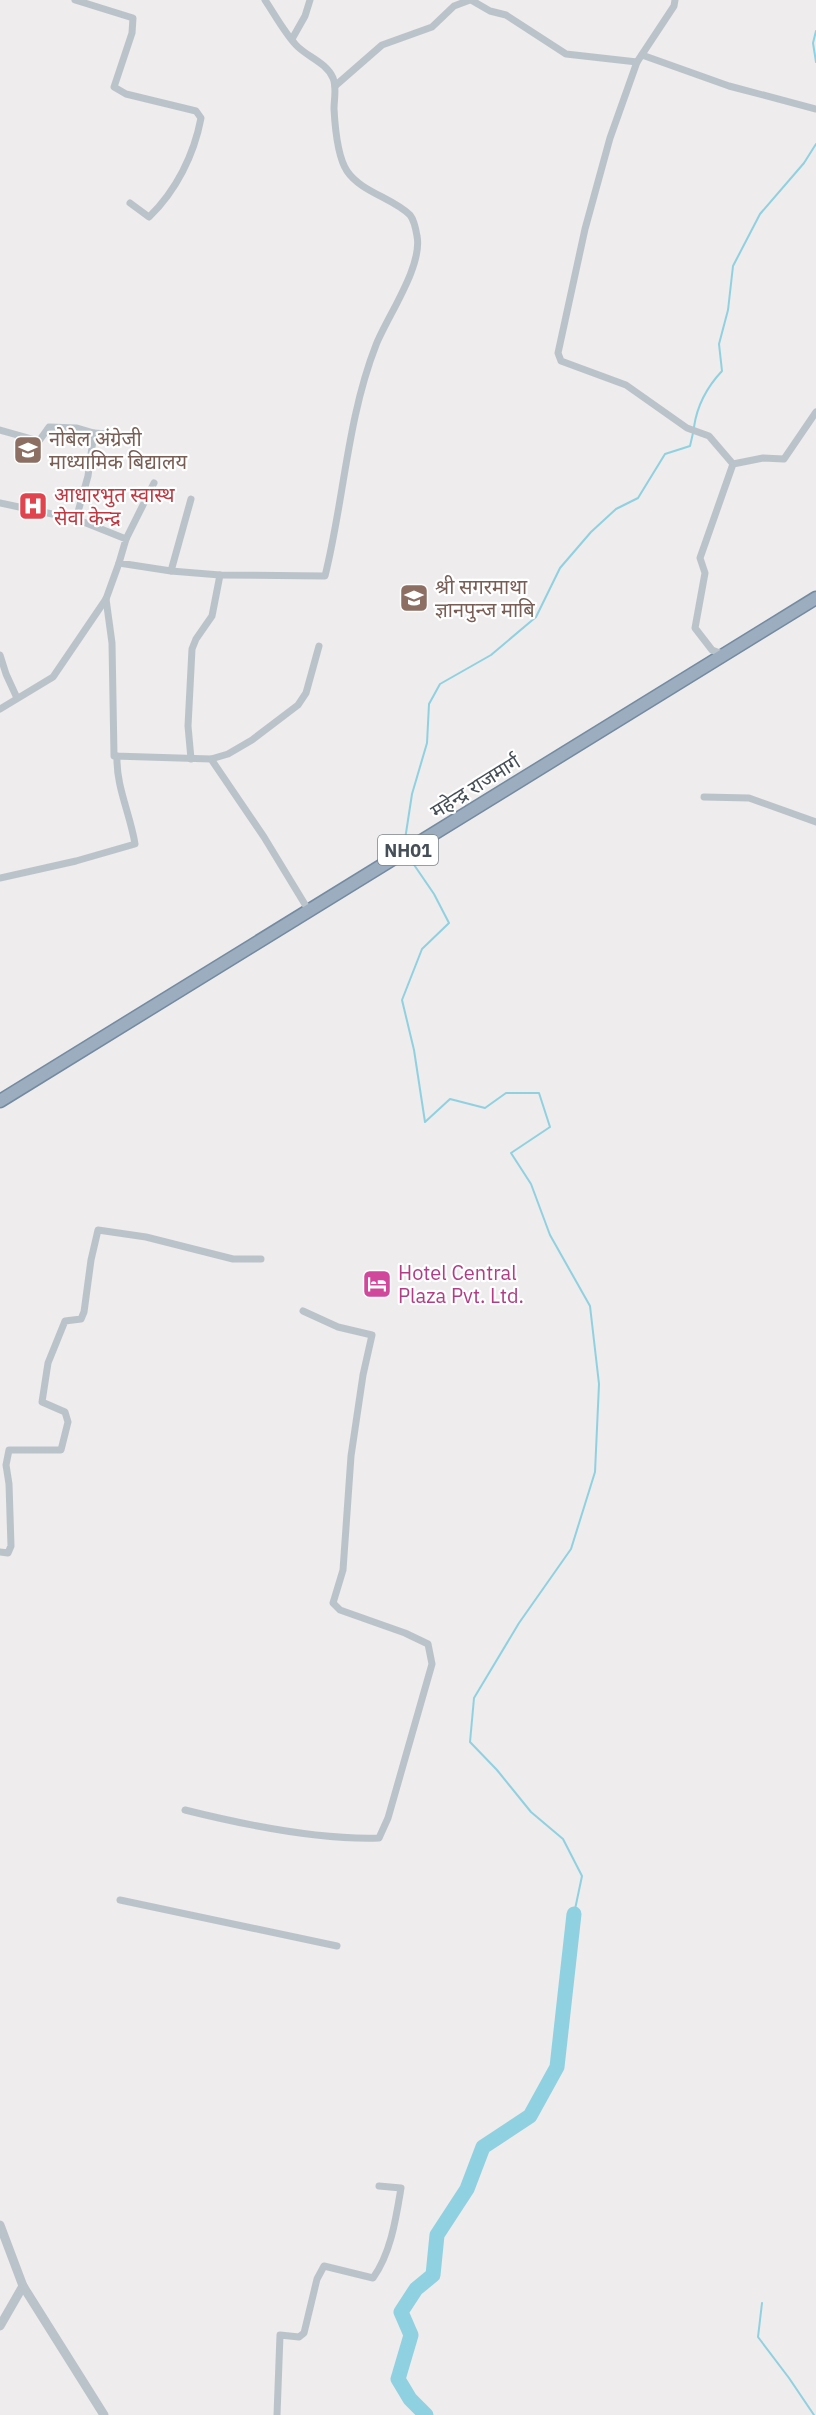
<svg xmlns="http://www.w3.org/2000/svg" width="816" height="2415" viewBox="0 0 816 2415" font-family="'IBM Plex Sans','Noto Sans Devanagari',sans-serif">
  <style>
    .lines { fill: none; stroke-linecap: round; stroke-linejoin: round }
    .stream { stroke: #8fd1e1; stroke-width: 2 }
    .river { stroke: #8fd1e1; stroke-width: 15 }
    .trunk-casing { stroke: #748aa1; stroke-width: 15 }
    .minor { stroke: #bbc3ca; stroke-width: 7 }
    .tertiary { stroke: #bbc3ca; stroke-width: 9 }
    .trunk { stroke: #9badbf; stroke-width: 12 }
    .labels { text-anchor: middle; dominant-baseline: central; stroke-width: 4.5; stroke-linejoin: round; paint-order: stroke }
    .shield { fill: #fff; stroke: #7e8489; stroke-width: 1.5 }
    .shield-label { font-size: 18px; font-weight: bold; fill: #464f57 }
    .education-label { font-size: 20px; fill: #785e54; stroke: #fff; text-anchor: start }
    .health-label { font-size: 20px; fill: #be3a42; stroke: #fff; text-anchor: start }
    .street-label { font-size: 20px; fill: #464f57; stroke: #fff }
    .hotel-label { font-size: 20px; fill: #b23c85; stroke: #fff; text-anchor: start }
  </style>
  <rect width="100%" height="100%" fill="#eeecec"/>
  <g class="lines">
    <g class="stream">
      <polyline points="816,31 813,43 816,62"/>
      <path d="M694,427C697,406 707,387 722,371L719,344L728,310L733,266L760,214L804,163L816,144"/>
      <polyline points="404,846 412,794 427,743 429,704 440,684 491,655 536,617 560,568 591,532 616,509 638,498 665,454 690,446 693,433"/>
      <polyline points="408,856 434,894 449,923 422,949 402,1000 414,1050 425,1122 450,1099 485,1108 506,1093 539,1093 550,1127 511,1153 531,1184 550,1235 590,1306 599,1384 595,1472 571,1549 519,1623 474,1698 470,1742 497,1770 531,1812 563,1839 582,1876 574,1914"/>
      <polyline points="762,2303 758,2337 789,2378 814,2415"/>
    </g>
    <polyline class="river" points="426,2415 410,2399 398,2379 411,2335 401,2312 416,2289 433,2275 437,2235 467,2189 483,2147 530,2116 557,2067 574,1914"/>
    <g class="trunk-casing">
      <polyline id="trunk" points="0,1101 816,598"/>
    </g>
    <g class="minor">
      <path d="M75,0L133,18L132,33L114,87L126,94L196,111L201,118C194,155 176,191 149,217L130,203"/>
      <polyline points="471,0 490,11 506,15 566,54 637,62 674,6 675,0"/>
      <polyline points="292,39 305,16 310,0"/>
      <polyline points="642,55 729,86 816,109"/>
      <polyline points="637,62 610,138 585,229 558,353 561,361 626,385 687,428 709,436 733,464"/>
      <polyline points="335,86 382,45 432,27 454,6 470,0"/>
      <path d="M0,430L39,441L49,427L77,428L94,433L88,476L76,519L126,539L119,563L171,571L220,575L325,576C344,500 347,419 376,345C387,317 423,266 417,236C416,230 414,220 410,215C393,198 361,192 347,171C337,156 335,127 334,109C334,98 337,88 333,78C326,62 307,57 296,45C284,32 275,15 265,0"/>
      <polyline points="94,433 134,436"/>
      <polyline points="0,503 76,519"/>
      <polyline points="126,539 154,483"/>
      <polyline points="171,571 191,499"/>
      <polyline points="106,599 112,643 114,756 211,759 264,837 309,911"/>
      <polyline points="0,655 6,674 17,698"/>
      <polyline points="725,655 712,650 695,628 705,573 700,558 733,464 763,458 784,459 816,412"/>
      <polyline points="0,709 53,677 106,599 119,563"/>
      <polyline points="191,759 188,726 192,649 196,639 212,616 220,575"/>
      <polyline points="211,759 228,754 252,740 298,705 306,693 319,646"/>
      <polyline points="704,797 749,798 816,822"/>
      <path d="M0,878L76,861L135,844C130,813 116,787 117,756"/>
      <polyline points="0,1552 8,1553 11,1546 9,1484 6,1465 9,1450 61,1450 68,1422 65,1412 42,1402 48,1363 65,1321 81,1319 84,1312 91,1260 98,1230 146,1237 233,1259 261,1259"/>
      <path d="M185,1810C245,1825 318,1840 379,1838L388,1818L432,1664L428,1644L405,1633L340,1610L333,1603L343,1570L351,1456L363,1375L372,1335L338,1327L303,1311"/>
      <polyline points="120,1900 337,1946"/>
      <path d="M277,2415L280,2335L299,2337L304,2333L317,2279L324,2266L373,2278C391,2253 396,2218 401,2188L379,2186"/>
    </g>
    <g class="tertiary">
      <polyline points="0,2225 23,2286 0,2326"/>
      <polyline points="23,2286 104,2415"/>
    </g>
    <use href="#trunk" class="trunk"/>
  </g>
  <defs>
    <g id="school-square" transform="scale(1.5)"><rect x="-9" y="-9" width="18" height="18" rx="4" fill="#8d6e63" stroke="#fff"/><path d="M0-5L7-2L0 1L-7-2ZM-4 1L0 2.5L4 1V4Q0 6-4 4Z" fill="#fff"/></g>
    <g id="hospital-square" transform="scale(1.5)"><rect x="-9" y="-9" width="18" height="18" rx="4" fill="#e0444e" stroke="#fff"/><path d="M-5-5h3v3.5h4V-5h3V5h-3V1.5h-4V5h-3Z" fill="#fff"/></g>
    <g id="hotel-square" transform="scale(1.5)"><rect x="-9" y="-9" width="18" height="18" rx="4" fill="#d1479c" stroke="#fff"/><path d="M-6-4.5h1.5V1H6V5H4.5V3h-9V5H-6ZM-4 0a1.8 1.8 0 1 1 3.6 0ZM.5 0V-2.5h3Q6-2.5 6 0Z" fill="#fff"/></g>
  </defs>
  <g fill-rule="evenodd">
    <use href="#school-square" x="28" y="450"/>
    <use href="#hospital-square" x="33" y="506"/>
    <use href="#school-square" x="414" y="598"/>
    <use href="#hotel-square" x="377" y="1284"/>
  </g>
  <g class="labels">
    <rect class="shield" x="378" y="835" width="60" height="30" rx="4.5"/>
    <g class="shield-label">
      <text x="408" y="850">NH01</text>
    </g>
    <g class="education-label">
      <text x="49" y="438">नोबेल अंग्रेजी<tspan x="49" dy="23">माध्यामिक बिद्यालय</tspan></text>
      <text x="435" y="586">श्री सगरमाथा<tspan x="435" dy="23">ज्ञानपुन्ज माबि</tspan></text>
    </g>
    <g class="health-label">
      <text x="54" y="494">आधारभुत स्वास्थ<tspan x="54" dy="23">सेवा केन्द्र</tspan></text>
    </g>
    <g class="street-label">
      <text transform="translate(475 786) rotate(-32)">महेन्द्र राजमार्ग</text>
    </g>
    <g class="hotel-label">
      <text x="398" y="1272">Hotel Central<tspan x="398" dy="23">Plaza Pvt. Ltd.</tspan></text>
    </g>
  </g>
</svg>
